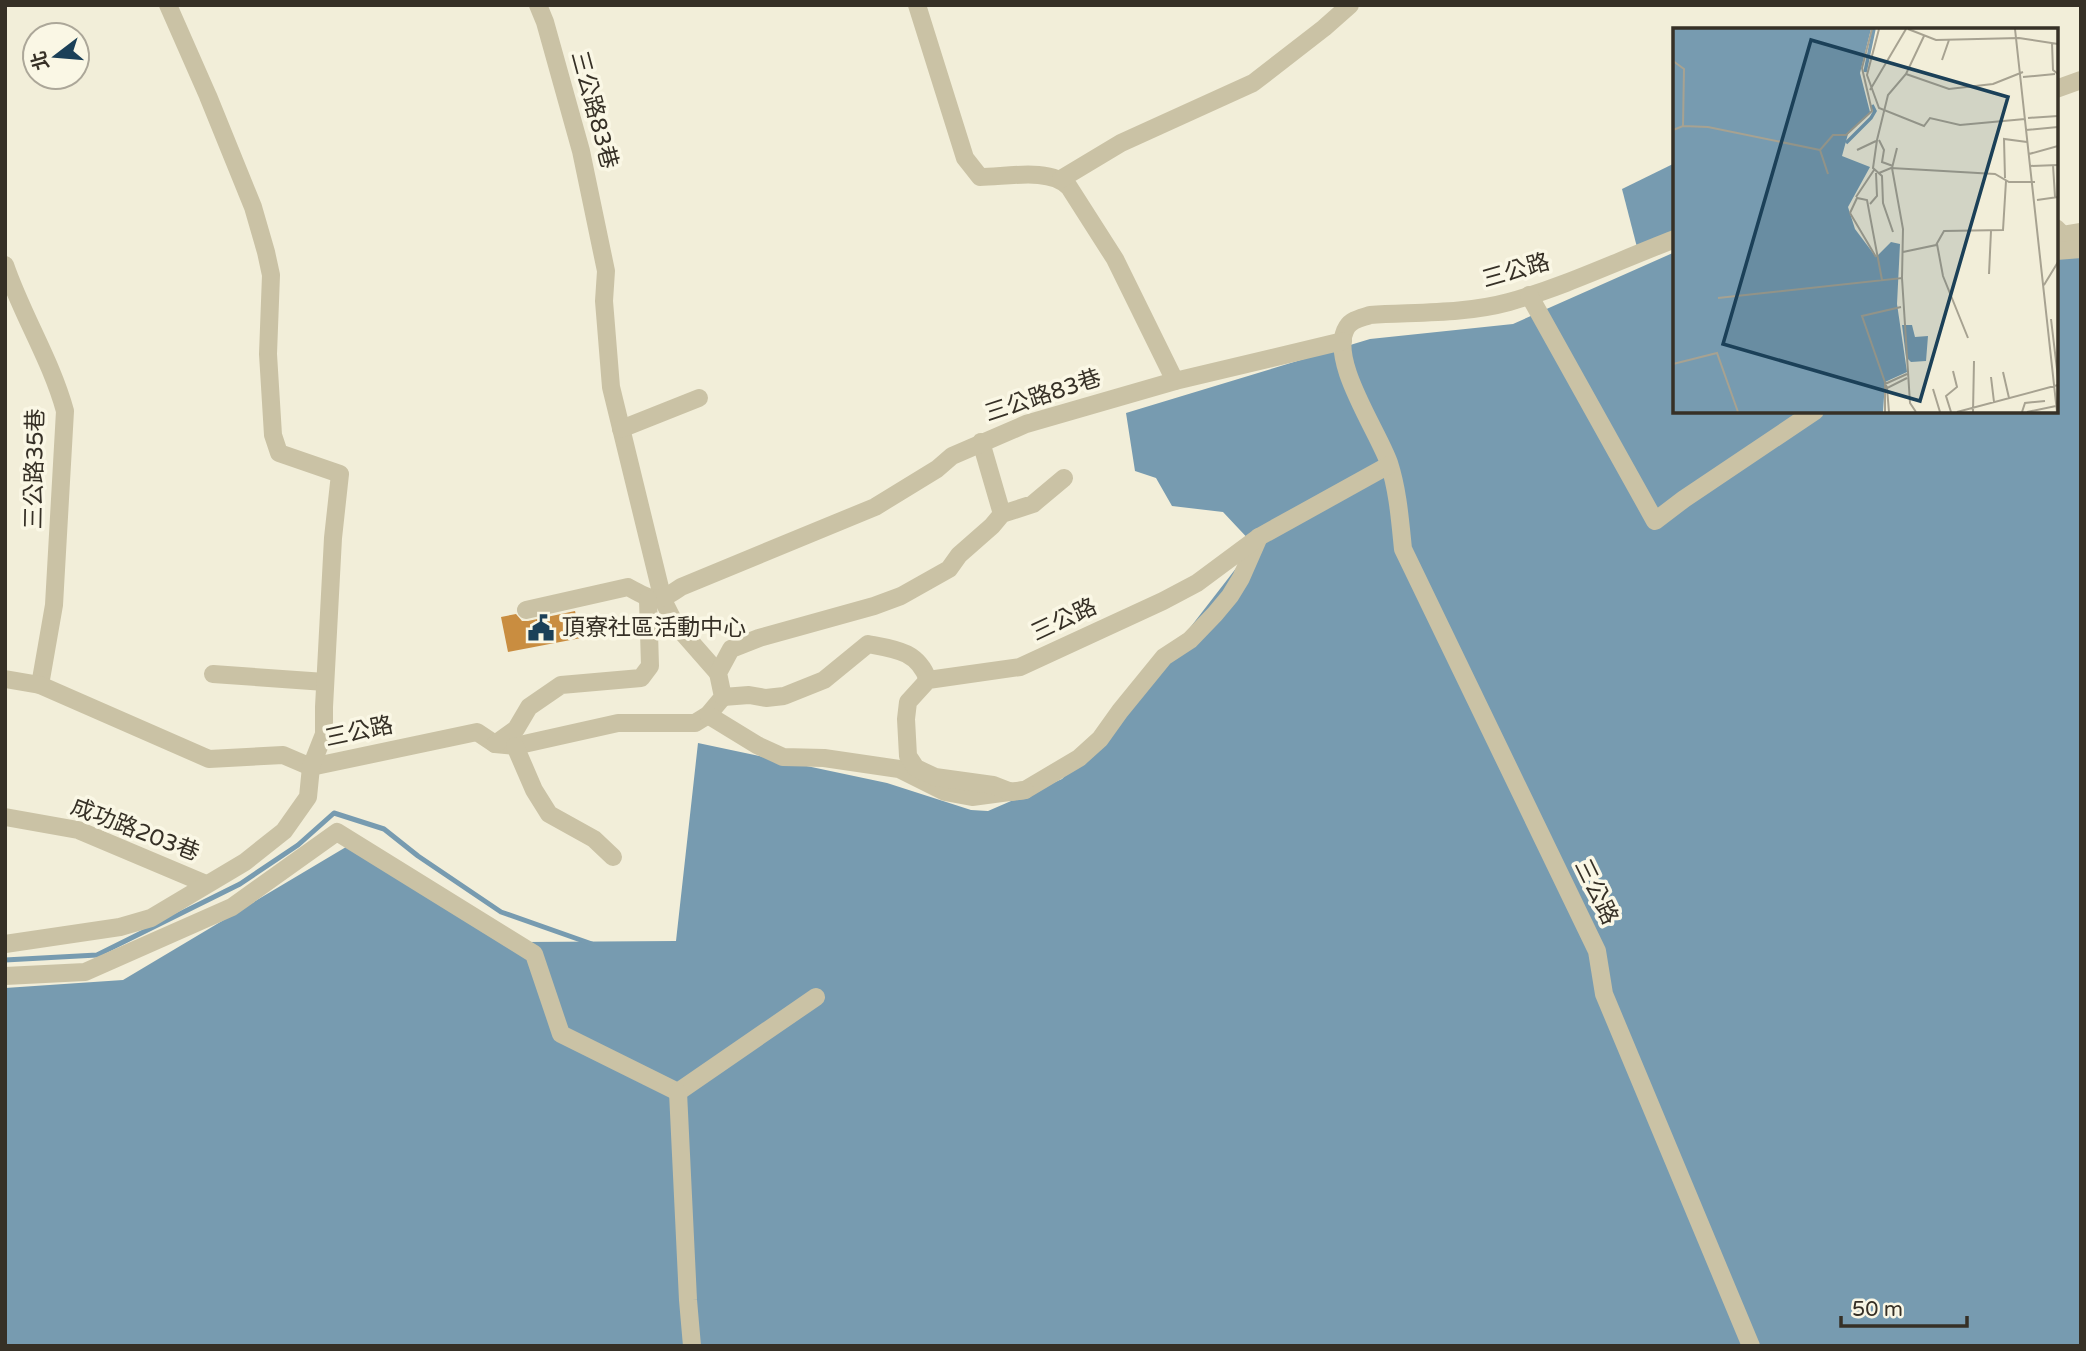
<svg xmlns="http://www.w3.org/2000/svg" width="2086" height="1351" viewBox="0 0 2086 1351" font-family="'Varela Round','Noto Sans TC',sans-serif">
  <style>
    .water { fill: #779bb0 }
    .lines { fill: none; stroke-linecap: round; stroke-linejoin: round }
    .stream { stroke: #779bb0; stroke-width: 5 }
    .building { fill: #c98d40 }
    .minor { stroke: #cac2a5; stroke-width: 18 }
    .labels { text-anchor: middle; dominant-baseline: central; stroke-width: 7; stroke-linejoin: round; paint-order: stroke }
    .street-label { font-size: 23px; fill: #363026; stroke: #faf7e5 }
    .poi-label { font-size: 23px; fill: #363026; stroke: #faf7e5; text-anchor: start }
    .inset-river { fill: none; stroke: #779bb0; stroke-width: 3.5 }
    .inset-road { fill: none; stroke: #a7a291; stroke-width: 2 }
    .view { fill: #1b4058; fill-opacity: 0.15; stroke: #1b4058; stroke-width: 3.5 }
    .inset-edge { fill: none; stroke: #363026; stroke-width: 3.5 }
  </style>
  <rect width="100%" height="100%" fill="#f2eed9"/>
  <g class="water">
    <polygon points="1675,163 1675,240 1639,255 1622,189"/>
    <polygon points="2081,248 2081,1346 5,1346 5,988 123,980 346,847 526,942 676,941 698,743 887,783 971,810 988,811 1062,779 1114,726 1254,545 1223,512 1172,506 1156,478 1135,471 1126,413 1370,339 1513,324 1675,252 1675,411 2056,411 2056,253"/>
  </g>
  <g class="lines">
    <polyline class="stream" points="5,960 97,955 240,884 298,845 334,813 384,829 418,856 501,912 592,944"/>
  </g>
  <polygon class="building" points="575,611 581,638 508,652 501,617 516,614 522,621 528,621"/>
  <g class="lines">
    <g class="minor">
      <polyline points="538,5 545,22 581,151 606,271 604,301 611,387 663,600 675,624 718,673"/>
      <path d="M917,5L965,158L980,177C1006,177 1050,167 1069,187L1115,259L1175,381"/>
      <polyline points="2056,89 2081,80"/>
      <polyline points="1061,179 1121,143 1253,83 1324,28 1350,5"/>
      <polyline points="2056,228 2063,235 2081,232"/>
      <path d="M1675,239C1620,260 1566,286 1509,302C1465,314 1416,312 1370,315C1362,318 1352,319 1347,327C1327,358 1378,431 1389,463C1398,491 1400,520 1403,549L1597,951L1604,994L1751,1346"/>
      <polyline points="2056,251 2081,249"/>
      <path d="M5,265C22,315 51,360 65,411L54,605L40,685"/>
      <polyline points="1529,295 1655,521 1684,499 1815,411"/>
      <polyline points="621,429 699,398"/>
      <polyline points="981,442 1002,514"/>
      <path d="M526,610L628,587C653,601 657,604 681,587L875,507L937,469L952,456L1026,424L1175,381L1343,341"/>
      <polyline points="213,674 325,682"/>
      <polyline points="5,679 40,685 209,759 283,755 311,767 477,732 495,744 515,746 618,723 695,723 708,715 723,697 718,673 731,649 759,638 874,606 901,596 949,569 959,555 992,526 1002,514 1033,504 1064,478"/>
      <path d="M723,697L749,695L766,698L784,696L824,680L868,644C895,649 918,651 928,680"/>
      <polyline points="708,715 757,745 783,757 824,758 899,769 945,792 972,797 1025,790 1079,758 1100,739 1120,711 1164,657 1190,640 1215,614 1230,596 1241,578 1259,537"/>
      <polyline points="495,744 516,729 529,707 561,685 641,678 650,666 648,599"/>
      <polyline points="515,746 534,790 549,814 594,839 613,857"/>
      <polyline points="1025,790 1011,792 993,785 935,777 916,768 908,756 906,719 908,702 928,680 1020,667 1163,601 1197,583 1259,537 1389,465"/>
      <polyline points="5,817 78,830 206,884"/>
      <polyline points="5,944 120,927 151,918 245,862 284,831 308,797 311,767 324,734 324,707 333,538 340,474 279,453 273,435 268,354 271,275 266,252 253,207 208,96 168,5"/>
      <polyline points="5,976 85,972 232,907 337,832 534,954 561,1034 678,1092 816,997"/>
      <polyline points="678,1092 688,1300 692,1346"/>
    </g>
  </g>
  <defs>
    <g id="civic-bare" transform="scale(2.1)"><path d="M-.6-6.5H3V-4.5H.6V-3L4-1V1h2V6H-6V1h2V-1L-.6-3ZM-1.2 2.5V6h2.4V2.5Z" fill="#1b4058" stroke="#faf7e5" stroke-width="2.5" paint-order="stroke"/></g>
  </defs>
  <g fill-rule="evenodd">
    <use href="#civic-bare" x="541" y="628"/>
  </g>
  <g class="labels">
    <g class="street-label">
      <text transform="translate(594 110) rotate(75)">三公路83巷</text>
      <text transform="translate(1516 271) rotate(-16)">三公路</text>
      <text transform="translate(1043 396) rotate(-18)">三公路83巷</text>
      <text transform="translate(35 469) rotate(-89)">三公路35巷</text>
      <text transform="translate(1064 620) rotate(-25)">三公路</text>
      <text transform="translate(359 732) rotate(-12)">三公路</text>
      <text transform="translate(135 830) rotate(21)">成功路203巷</text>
      <text transform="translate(1596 892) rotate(64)">三公路</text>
    </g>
    <g class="poi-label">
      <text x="562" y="628">頂寮社區活動中心</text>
    </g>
  </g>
  <g transform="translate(1673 28)">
    <rect width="385" height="385" fill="#f2eed9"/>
    <path d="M0,1H198L187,45L197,84L175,106L169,128L197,139L175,179L182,201L203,229L218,214L227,216L224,276L234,344L212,354L210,384H0ZM229,297H239L242,309L255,308L253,333L238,334L233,329Z" fill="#779bb0"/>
    <path class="inset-river" d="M192,44L201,1M173,115L198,90L202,83L199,77"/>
    <path class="inset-road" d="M206,1L194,47L206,80L251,98L257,90L287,97L352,91M235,1L263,12L346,10L385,16M342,1L384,384M379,15L380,42L385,46M269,32L276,12M0,33L11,41L10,98M233,46L276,61L320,56L350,44M350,49L382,46M197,62L233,1M355,90L385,88M0,102L10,98L35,99L147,122M353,102L385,99M206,112L211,122L209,134L220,138M224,120L219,140L230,201L229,250M184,122L203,113M356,126L385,118M380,137L382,169M357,138L385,137M206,145L218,140L253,142L322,146L336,154H362M155,146L147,122L160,107H173L199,83L189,40L199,1M332,150L331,111L354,114M183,169L201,142M364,172L385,169M197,176L204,168L203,145M177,185L184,170L194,172L209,252M177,185L203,229M220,204L210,175L209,148L200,140L204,112L215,67L233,46L251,8M264,216L270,248L295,310M230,224L263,217L271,203L330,202L333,153M316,246L318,203M371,257L385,234M45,270L229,250L237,375L243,384M378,291L385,350M0,336L44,325L65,384M330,344L336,370M318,349L321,374M214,360L189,288L228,279M260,361L267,384M212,384V356L234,346M216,384L214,360L234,350M278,384L273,368L284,359L280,343M284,384L385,357M300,384L301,333M349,384L352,375L372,373M354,384L383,378"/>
    <path class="view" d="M138,12L335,69L247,373L50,316Z"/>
    <rect width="385" height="385" class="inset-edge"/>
  </g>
  <rect width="2086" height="1351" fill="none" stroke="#363026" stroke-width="14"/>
  <g transform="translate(56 56) rotate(254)"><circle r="33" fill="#faf7e5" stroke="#aca799" stroke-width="2"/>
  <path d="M0-5L12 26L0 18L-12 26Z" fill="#1b4058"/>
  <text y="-10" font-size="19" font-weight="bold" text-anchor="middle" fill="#363026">北</text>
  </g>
  <path d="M1841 1316v10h126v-10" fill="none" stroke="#363026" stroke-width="3.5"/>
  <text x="1852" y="1316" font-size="21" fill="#363026" stroke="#faf7e5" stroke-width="5" paint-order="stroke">50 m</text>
</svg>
